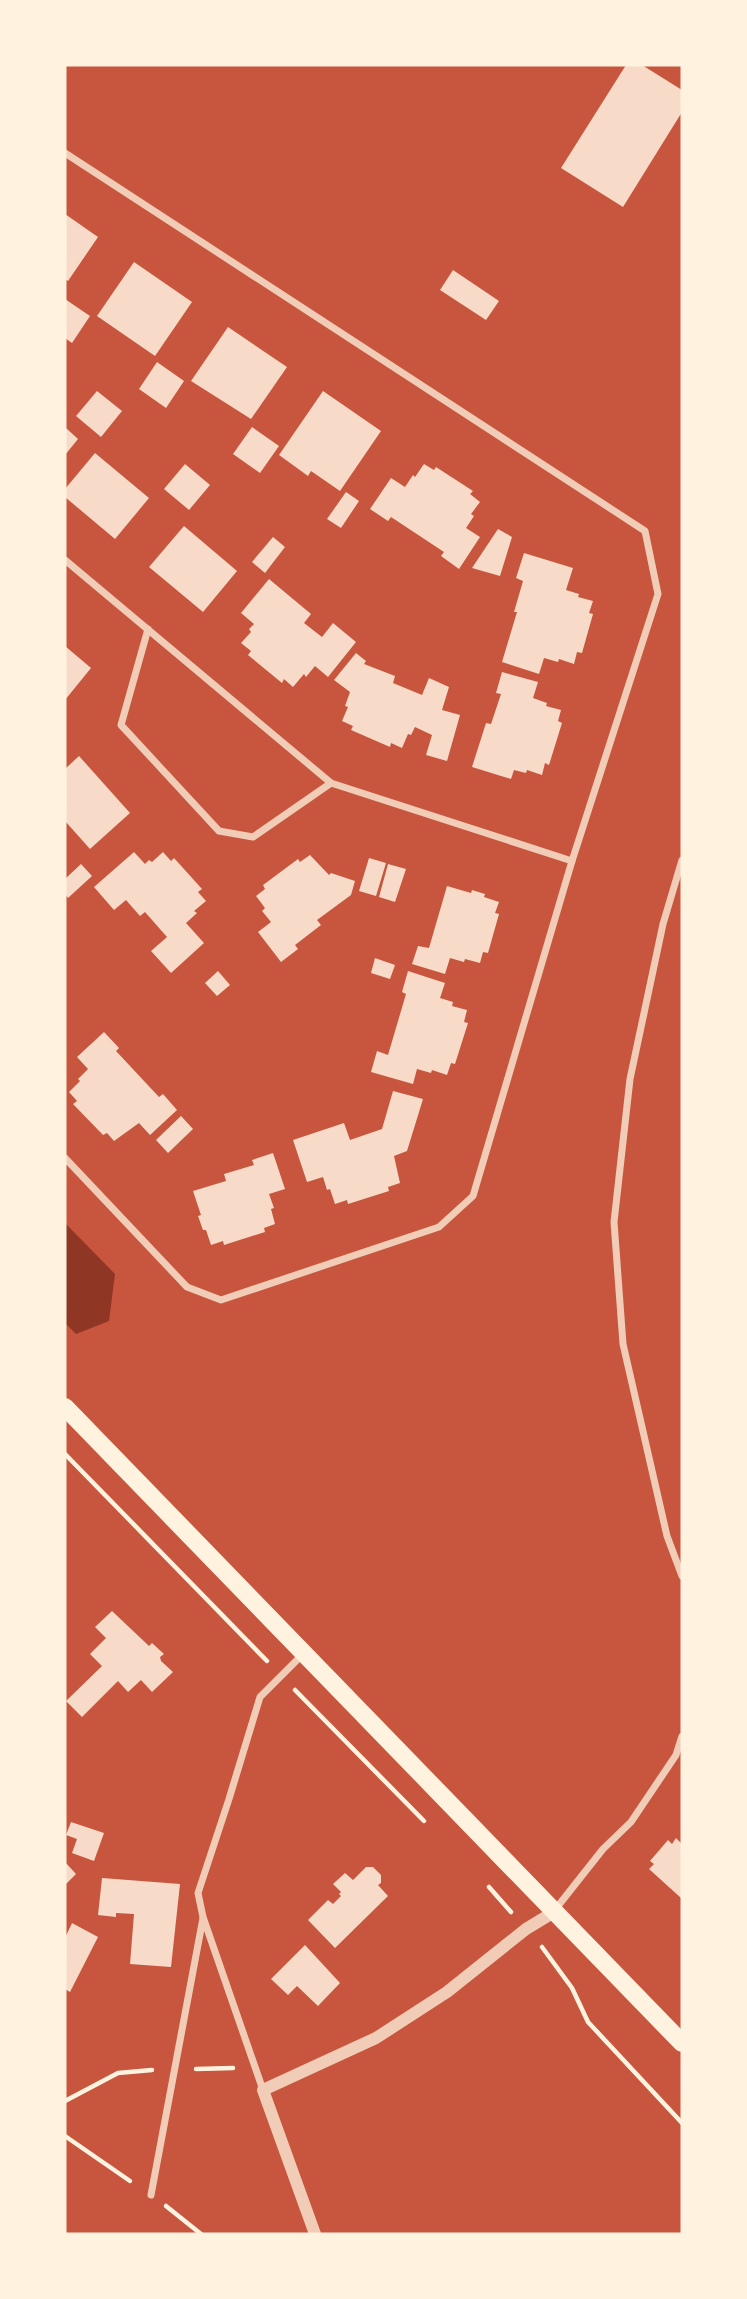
<svg xmlns="http://www.w3.org/2000/svg" width="747" height="2299" viewBox="0 0 747 2299" font-family="'Playfair Display',serif">
  <style>
    .water { fill: #8f3625 }
    .building { fill: #f7dbc8 }
    .lines { fill: none; stroke-linecap: round; stroke-linejoin: round }
    .path { stroke: #fff3e0; stroke-width: 4.5 }
    .minor { stroke: #f1ccb7; stroke-width: 7 }
    .tertiary { stroke: #f1ccb7; stroke-width: 12 }
    .primary { stroke: #fff3e0; stroke-width: 18 }
  </style>
  <rect width="100%" height="100%" fill="#c8553d"/>
  <polygon class="water" points="65,1223 115,1274 109,1321 76,1334 65,1323"/>
  <g class="building">
    <polygon points="626,65 642,65 682,90 682,112 623,207 561,168"/>
    <polygon points="65,214 98,237 68,281 65,279"/>
    <polygon points="134,262 192,302 155,356 97,316"/>
    <polygon points="453,270 499,301 486,320 440,290"/>
    <polygon points="65,299 90,316 72,343 65,338"/>
    <polygon points="228,327 287,367 251,419 191,381"/>
    <polygon points="157,362 184,381 166,408 139,389"/>
    <polygon points="97,391 122,411 101,437 76,416"/>
    <polygon points="323,391 381,431 340,491 311,471 308,476 279,455"/>
    <polygon points="252,427 279,446 260,473 233,454"/>
    <polygon points="66,428 78,439 65,455 65,430"/>
    <polygon points="95,453 149,498 115,539 65,497 65,489"/>
    <polygon points="185,464 210,485 189,510 164,489"/>
    <polygon points="424,464 434,470 436,467 473,491 470,494 480,502 471,514 474,516 466,528 480,537 459,569 441,556 444,552 391,517 388,521 370,509 391,478 405,487 413,475 415,477"/>
    <polygon points="346,492 359,501 341,528 327,519"/>
    <polygon points="184,526 237,571 203,612 149,567"/>
    <polygon points="498,529 512,537 500,576 472,568"/>
    <polygon points="273,537 285,547 265,573 252,562"/>
    <polygon points="524,553 573,568 566,590 579,594 578,597 593,601 589,613 593,614 582,653 577,652 574,664 559,659 558,662 544,658 539,674 502,662 517,612 514,612 523,581 516,578"/>
    <polygon points="269,579 311,614 304,623 322,637 333,623 356,642 328,677 315,666 306,677 304,674 293,687 284,679 282,683 248,655 251,651 241,643 251,632 249,629 254,624 241,613"/>
    <polygon points="65,646 91,668 65,700"/>
    <polygon points="356,653 366,661 364,664 395,676 393,683 422,695 429,678 449,687 442,710 460,715 447,761 426,755 432,735 415,727 411,735 408,734 402,748 391,743 390,747 351,730 353,726 342,721 348,707 345,706 350,692 334,680"/>
    <polygon points="502,672 538,682 533,698 547,703 546,706 561,710 558,721 562,723 549,765 545,763 542,775 527,770 526,773 514,770 511,779 472,767 486,723 491,724 501,694 496,693"/>
    <polygon points="79,756 130,813 90,849 65,821 65,769"/>
    <polygon points="134,852 145,864 149,860 152,862 163,852 171,861 174,858 202,889 198,892 206,901 194,911 197,913 186,923 204,943 171,973 151,951 167,937 145,912 140,916 126,900 114,910 94,887"/>
    <polygon points="310,855 329,875 331,873 355,881 351,895 317,920 321,925 295,945 298,949 281,962 258,932 271,922 262,911 265,908 256,896 265,889 263,885 298,859 300,862"/>
    <polygon points="369,858 386,863 376,896 359,891"/>
    <polygon points="81,864 92,876 68,898 65,894 65,879"/>
    <polygon points="388,864 406,869 395,902 379,897"/>
    <polygon points="447,886 471,893 472,890 485,894 484,897 499,902 495,913 499,914 488,953 483,952 480,963 465,959 464,962 450,958 445,974 412,964 418,946 429,948"/>
    <polygon points="375,958 395,965 390,979 371,973"/>
    <polygon points="218,971 230,985 217,996 205,983"/>
    <polygon points="408,971 445,983 440,998 453,1002 452,1006 467,1010 464,1022 468,1023 455,1064 451,1063 447,1075 432,1070 431,1073 417,1069 413,1084 371,1072 377,1051 388,1055 406,994 402,992"/>
    <polygon points="104,1032 119,1048 116,1051 159,1097 163,1094 177,1110 150,1135 139,1123 114,1141 107,1133 103,1135 73,1104 77,1101 69,1092 80,1081 78,1079 88,1069 77,1057"/>
    <polygon points="393,1091 423,1099 407,1151 394,1156 400,1183 388,1187 389,1191 348,1204 347,1200 335,1204 330,1189 327,1190 323,1177 307,1182 293,1140 344,1123 350,1140 382,1129"/>
    <polygon points="181,1116 193,1129 168,1153 156,1140"/>
    <polygon points="273,1153 285,1189 269,1194 274,1208 271,1209 275,1224 264,1228 265,1232 224,1245 223,1241 211,1245 206,1230 203,1230 198,1216 201,1215 193,1191 226,1181 224,1174 254,1165 252,1160"/>
    <polygon points="112,1611 149,1646 152,1643 164,1654 160,1657 161,1661 173,1672 152,1692 141,1680 128,1692 118,1681 82,1717 66,1701 102,1666 90,1654 106,1638 95,1627"/>
    <polygon points="71,1822 104,1833 94,1861 72,1853 77,1839 66,1835"/>
    <polygon points="676,1838 682,1844 681,1898 649,1869 654,1864 650,1861 668,1840 672,1844"/>
    <polygon points="65,1862 76,1874 65,1885"/>
    <polygon points="366,1867 373,1867 381,1875 381,1883 378,1885 388,1896 335,1948 308,1920 328,1900 333,1904 341,1896 339,1894 341,1892 333,1884 345,1873 353,1880"/>
    <polygon points="102,1878 180,1884 171,1967 130,1964 134,1914 116,1913 116,1917 98,1915"/>
    <polygon points="72,1923 98,1937 70,1992 65,1989 65,1938"/>
    <polygon points="305,1945 340,1983 318,2006 297,1986 288,1995 271,1979"/>
  </g>
  <g class="lines">
    <g class="path">
      <polyline points="65,1454 267,1661"/>
      <polyline points="295,1690 424,1821"/>
      <polyline points="489,1887 511,1912"/>
      <polyline points="542,1947 572,1988 588,2022 682,2123"/>
      <polyline points="196,2069 233,2068"/>
      <polyline points="65,2101 118,2073 152,2070"/>
      <polyline points="65,2136 130,2181"/>
      <polyline points="166,2206 201,2234"/>
    </g>
    <g class="minor">
      <polyline points="65,153 645,531 658,594 572,861 473,1196 439,1227 221,1300 187,1287 65,1158"/>
      <polyline points="65,560 331,783 572,861"/>
      <polyline points="148,629 121,725 219,831 253,837 331,783"/>
      <polyline points="682,860 663,924 630,1079 614,1222 623,1344 667,1536 682,1576"/>
      <polyline points="554,1911 603,1849 631,1822 676,1755 682,1736"/>
      <polyline points="263,2090 203,1917 198,1893 229,1799 260,1697 303,1654"/>
      <polyline points="151,2195 203,1918"/>
    </g>
    <polyline class="tertiary" points="315,2234 263,2090 376,2038 447,1992 526,1929 554,1912"/>
    <polyline class="primary" points="65,1407 682,2043"/>
  </g>
  <rect width="747" height="2299" fill="none" stroke="#fff3e0" stroke-width="133"/>
</svg>
